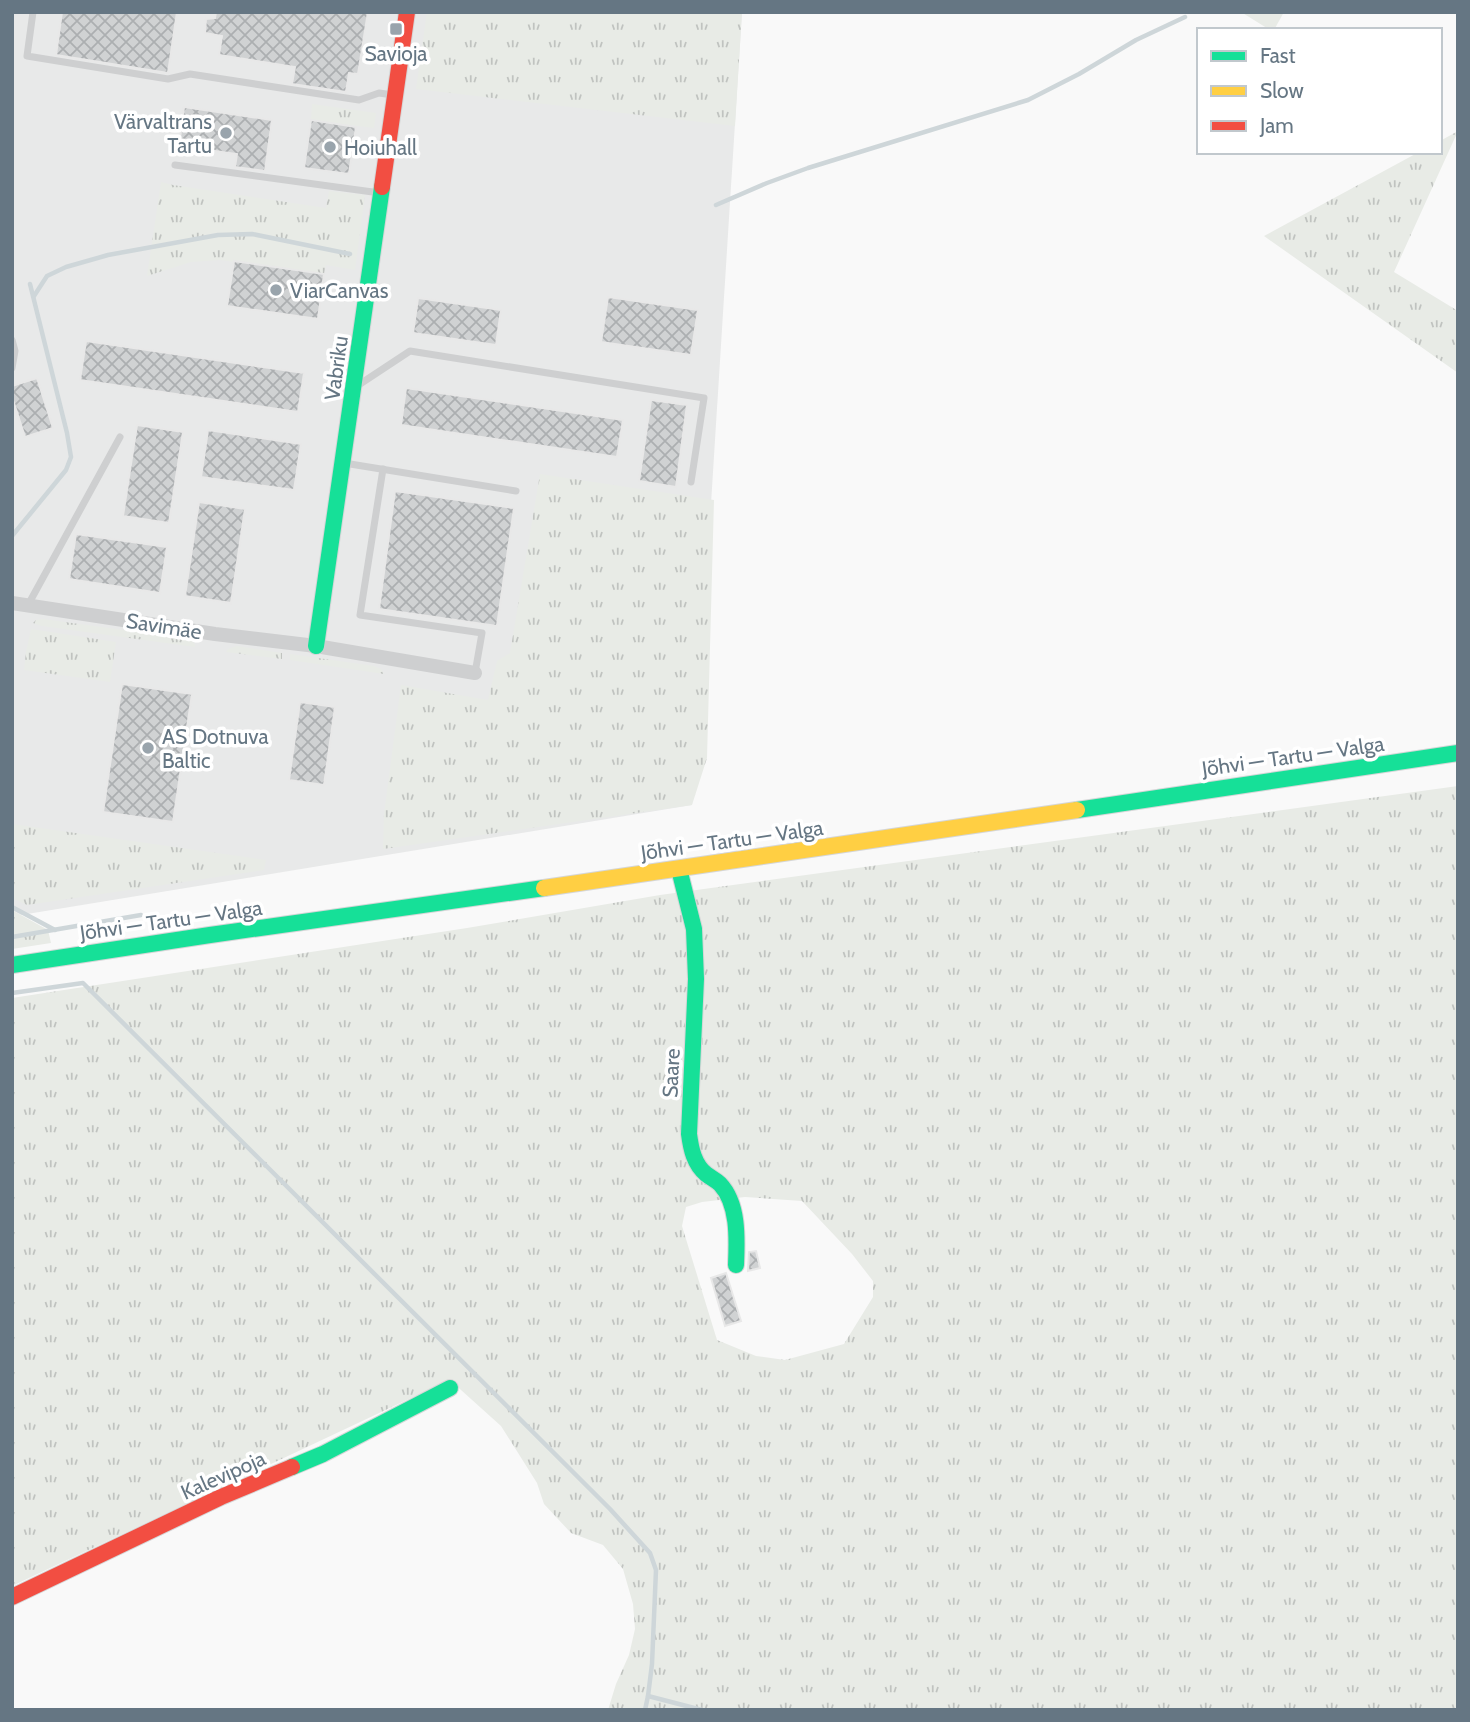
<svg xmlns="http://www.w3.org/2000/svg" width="1470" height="1722" viewBox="0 0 1470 1722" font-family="Cabin,sans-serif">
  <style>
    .built { fill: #e8e9e9 }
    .grass { fill: url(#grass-tufts); fill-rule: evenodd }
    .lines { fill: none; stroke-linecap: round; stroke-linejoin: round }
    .stream { stroke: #ced6d9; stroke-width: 4.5 }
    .building { fill: url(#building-cross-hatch); stroke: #e8e8e8; stroke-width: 2 }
    .fast-casing { stroke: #d5d6d7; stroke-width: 18 }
    .slow-casing { stroke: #d5d6d7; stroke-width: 18 }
    .jam-casing { stroke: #d5d6d7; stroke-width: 18 }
    .lane { stroke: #cecfd0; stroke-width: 7 }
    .street { stroke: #cecfd0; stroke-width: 14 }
    .fast { stroke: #16e098; stroke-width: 16 }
    .slow { stroke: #ffcf43; stroke-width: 16 }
    .jam { stroke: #f24e42; stroke-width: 16 }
    .poi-dot { fill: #99a4ac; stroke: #fff; stroke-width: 2.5 }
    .labels { text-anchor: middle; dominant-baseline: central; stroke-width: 7; stroke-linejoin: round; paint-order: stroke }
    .poi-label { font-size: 21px; fill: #657683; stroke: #fff; text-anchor: start }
    .street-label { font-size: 21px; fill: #657683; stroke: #fff }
  </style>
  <defs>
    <pattern id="grass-tufts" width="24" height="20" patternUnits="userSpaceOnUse" patternTransform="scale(1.75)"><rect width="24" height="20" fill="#e8ebe6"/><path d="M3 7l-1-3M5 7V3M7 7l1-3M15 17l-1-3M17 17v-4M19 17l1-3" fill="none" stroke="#c0c3c0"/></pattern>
    <pattern id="building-cross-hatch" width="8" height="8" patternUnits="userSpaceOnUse" patternTransform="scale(1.75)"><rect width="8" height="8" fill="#d0d2d3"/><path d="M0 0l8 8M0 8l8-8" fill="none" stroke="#acafb1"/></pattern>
  </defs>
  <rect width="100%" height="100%" fill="#f9f9f9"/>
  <polygon class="built" points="12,12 742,12 692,805 21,915 12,910"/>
  <g class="grass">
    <polygon points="427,12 742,12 735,126 416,89"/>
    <polygon points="1241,12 1284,12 1274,30 1270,30"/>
    <polygon points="312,104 376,113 374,128 311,120"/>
    <polygon points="1458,131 1394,272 1458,311 1458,373 1264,236 1419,152 1440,152 1440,141"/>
    <polygon points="161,182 173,185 326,208 329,191 365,195 355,270 326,265 324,274 220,260 191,262 147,276"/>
    <polygon points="540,474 714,500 707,758 692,805 383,849 384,814 401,685 488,700 497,661 510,653"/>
    <polygon points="43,619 189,639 195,644 195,647 42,626 33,623 36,620"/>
    <polygon points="31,629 116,642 110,682 24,670 26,652"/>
    <polygon points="237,646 282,653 282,659 226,652 228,649"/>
    <polygon points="290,654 374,666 381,669 384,674 290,660"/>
    <path d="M1458,786V1710H608L616,1684L629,1655L635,1629L633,1604L623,1569L603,1545L571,1533L544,1504L537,1483L501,1426L451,1381L428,1390L12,1586V998L467,928L660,895ZM745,1197L802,1201L852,1254L873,1281V1297L844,1344L785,1360L756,1356L717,1340L682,1226L686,1207L702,1202Z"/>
    <polygon points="12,824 266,860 264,870 27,905 12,898"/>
    <polygon points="12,910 48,930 51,943 12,949"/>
  </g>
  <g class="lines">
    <g class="stream">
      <polyline points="716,205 767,183 808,168 1028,100 1079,74 1136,40 1185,17"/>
      <polyline points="34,296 47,276 66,267 108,255 218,235 252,234 350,254"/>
      <polyline points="12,536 66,470 71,457 67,433 30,284"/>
      <polyline points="12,907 55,930"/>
      <polyline points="12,937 141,915"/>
      <polyline points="12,993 83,983 610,1509 650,1553 656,1570 652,1664 648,1696 645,1710"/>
      <polyline points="648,1696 702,1710"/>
    </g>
  </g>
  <g class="building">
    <polygon points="62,12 177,12 168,73 56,55"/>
    <polygon points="216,12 368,12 358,74 349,73 346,92 292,84 295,67 219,55 222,36 205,33 206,19 215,18"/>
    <polygon points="184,107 272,120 265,171 235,167 237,154 179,146"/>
    <polygon points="311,120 356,127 349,174 304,168"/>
    <polygon points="234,261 324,274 318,319 227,306"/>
    <polygon points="608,297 698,310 691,355 601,342"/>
    <polygon points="418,298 501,310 496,345 413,333"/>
    <polygon points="86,341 304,373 298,412 80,380"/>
    <polygon points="37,378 53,428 25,437 12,397 12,386"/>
    <polygon points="406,388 623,420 617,457 401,425"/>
    <polygon points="651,400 687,405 676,487 639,481"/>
    <polygon points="137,425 183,432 169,523 123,516"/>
    <polygon points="208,430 301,444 294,490 201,477"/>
    <polygon points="395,491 514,508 497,626 379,609"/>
    <polygon points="199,502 245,509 231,603 185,596"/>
    <polygon points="76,534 167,547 160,593 69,579"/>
    <polygon points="122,684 192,694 173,822 103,812"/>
    <polygon points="300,702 335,707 324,785 289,780"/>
    <polygon points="756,1251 760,1268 748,1271 749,1252"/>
    <polygon points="726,1273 741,1321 725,1326 711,1278"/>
  </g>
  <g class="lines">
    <g class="fast-casing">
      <g id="fast">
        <polyline points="316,646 382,187"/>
        <polyline points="1077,810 1458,753"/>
        <path d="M679,869L694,929L696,979L689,1134C691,1149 694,1164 706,1174C711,1178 716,1180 720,1184C739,1204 737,1240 736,1265"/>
        <polyline points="12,965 210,935 544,888"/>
        <polyline points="292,1467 323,1454 450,1388"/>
      </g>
    </g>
    <g class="slow-casing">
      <polyline id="slow" points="544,888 1077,810"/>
    </g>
    <g class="jam-casing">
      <g id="jam">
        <polyline points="382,187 407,12"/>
        <polyline points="12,1597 221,1497 292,1467"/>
      </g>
    </g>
    <g class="lane">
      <polyline points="33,12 27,56 168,79 190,74 359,100 379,93 393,95"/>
      <polyline points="175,165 380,193"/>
      <polyline points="12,340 15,351 12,368"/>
      <polyline points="360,384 410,351 704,398 691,482"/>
      <polyline points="344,463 516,491"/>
      <polyline points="383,469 360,615 482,633 475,673"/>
      <polyline points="28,605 120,437"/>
    </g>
    <polyline class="street" points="12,603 215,634 316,646 475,673"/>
    <use href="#fast" class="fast"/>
    <use href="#slow" class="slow"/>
    <use href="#jam" class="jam"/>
  </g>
  <g class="poi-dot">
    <rect x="389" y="22" width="14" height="14" rx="3.5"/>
    <circle cx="226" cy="133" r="7"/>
    <circle cx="330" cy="147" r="7"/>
    <circle cx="276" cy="290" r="7"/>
    <circle cx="148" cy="748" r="7"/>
  </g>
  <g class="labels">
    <g class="poi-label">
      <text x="396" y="53" text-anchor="middle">Savioja</text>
      <text x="212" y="121" text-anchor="end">Värvaltrans<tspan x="212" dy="24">Tartu</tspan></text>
      <text x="344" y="147">Hoiuhall</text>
      <text x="290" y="290">ViarCanvas</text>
      <text x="162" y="736">AS Dotnuva<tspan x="162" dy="24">Baltic</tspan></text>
    </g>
    <g class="street-label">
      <text transform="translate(336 368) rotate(-82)">Vabriku</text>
      <text transform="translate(164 626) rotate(9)">Savimäe</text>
      <text transform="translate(1293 756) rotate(-8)">Jõhvi — Tartu — Valga</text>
      <text transform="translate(732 840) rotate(-8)">Jõhvi — Tartu — Valga</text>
      <text transform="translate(171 920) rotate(-8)">Jõhvi — Tartu — Valga</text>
      <text transform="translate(671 1073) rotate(-87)">Saare</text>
      <text transform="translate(223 1475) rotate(-24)">Kalevipoja</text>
    </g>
  </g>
  <rect width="1470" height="1722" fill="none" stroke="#657683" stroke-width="28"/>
  <rect x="1197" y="28" width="245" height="126" fill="#ffffff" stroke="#c1c8cd" stroke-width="2"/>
  <rect x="1211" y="51" width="35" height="10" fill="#16e098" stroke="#c1c8cd" stroke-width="2"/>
  <text x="1260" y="63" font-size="21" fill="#657683">Fast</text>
  <rect x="1211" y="86" width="35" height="10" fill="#ffcf43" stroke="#c1c8cd" stroke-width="2"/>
  <text x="1260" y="98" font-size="21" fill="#657683">Slow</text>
  <rect x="1211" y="121" width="35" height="10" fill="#f24e42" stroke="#c1c8cd" stroke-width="2"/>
  <text x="1260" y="133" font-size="21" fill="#657683">Jam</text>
</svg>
